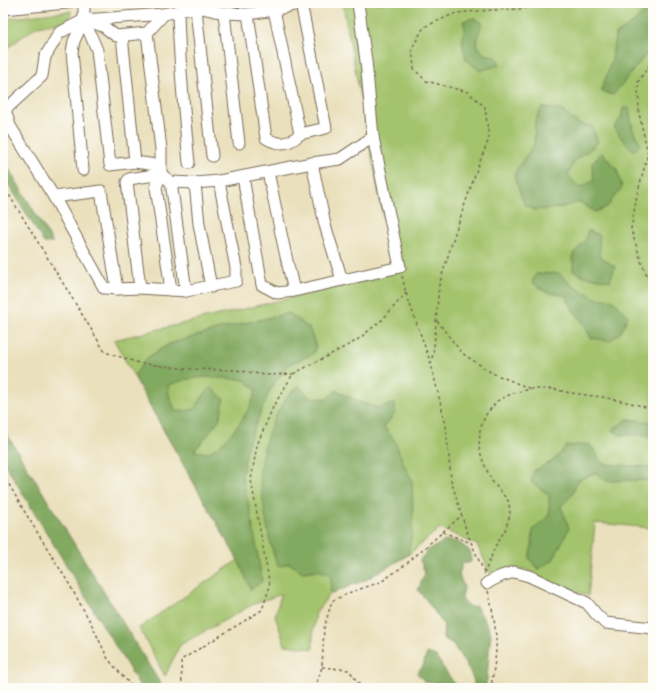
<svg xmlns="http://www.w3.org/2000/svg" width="656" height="691" font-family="'Playpen Sans',sans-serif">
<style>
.green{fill:#a3c36c;stroke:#6f7645}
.forest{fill:#82a960;stroke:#5e6a3f;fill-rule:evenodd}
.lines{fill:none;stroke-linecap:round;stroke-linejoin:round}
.minor-casing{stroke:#786a55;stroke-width:13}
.path{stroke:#786a55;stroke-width:1.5;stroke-dasharray:3 3;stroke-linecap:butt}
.minor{stroke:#fff;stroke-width:11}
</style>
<rect width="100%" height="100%" fill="#fdfcf7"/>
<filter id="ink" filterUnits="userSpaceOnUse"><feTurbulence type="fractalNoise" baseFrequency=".025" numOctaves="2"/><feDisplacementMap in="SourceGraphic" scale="8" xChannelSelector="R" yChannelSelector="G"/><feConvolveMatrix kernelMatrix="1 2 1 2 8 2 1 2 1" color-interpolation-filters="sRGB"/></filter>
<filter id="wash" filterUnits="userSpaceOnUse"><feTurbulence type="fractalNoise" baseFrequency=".012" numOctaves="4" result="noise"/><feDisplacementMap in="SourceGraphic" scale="16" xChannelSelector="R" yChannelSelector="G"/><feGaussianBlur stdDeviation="0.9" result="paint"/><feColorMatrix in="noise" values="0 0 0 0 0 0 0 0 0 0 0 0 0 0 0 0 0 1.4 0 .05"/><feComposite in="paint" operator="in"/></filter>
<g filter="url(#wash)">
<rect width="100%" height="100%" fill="#eae0bc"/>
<g class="green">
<polygon points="356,3 653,3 653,528 595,523 588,596 548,582 525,569 511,569 492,576 477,545 440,528 408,555 365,580 330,594 316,612 313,631 313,649 285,645 275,616 281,594 252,605 180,645 165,676 139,628 238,560 159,422 114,340 394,273 343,6"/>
<polygon points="71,11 70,17 67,22 37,26 3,51 3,19"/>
</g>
<g class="forest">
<polygon points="653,4 653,47 649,51 613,95 601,91 612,60 615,35 634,22"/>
<polygon points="473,18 482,22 476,44 484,54 497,57 500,65 480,71 466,59 462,43 465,28 463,21"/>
<polygon points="542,107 561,110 579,124 592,126 598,142 588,151 575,160 568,175 579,188 594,180 592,163 602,153 617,169 622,187 607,207 595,212 580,202 559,208 533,210 524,204 514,175 519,166 534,144 535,121"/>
<polygon points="623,108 629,108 633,130 641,144 634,151 623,140 614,127 621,118"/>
<polygon points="3,159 47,233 53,243 44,243 3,175"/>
<polygon points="588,230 599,235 600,256 615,267 610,281 584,276 573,271 573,254 585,241"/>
<polygon points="559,273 573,286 596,298 613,300 628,316 621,332 610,341 591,338 582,321 573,310 566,296 545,292 532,282 536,274"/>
<path d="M289,313L309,328L316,347L313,354L287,365L269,392L248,443L242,477L251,514L262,581L251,590L238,560L159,422L134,376L147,358L169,344L223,328ZM206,377L245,380L256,390C252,408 237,429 223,442C219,446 213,449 208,453L194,451L207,436L220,418L224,399L211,387L203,396L194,409L176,412L169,395L168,385L188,379Z"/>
<path d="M299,386L309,397L327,399L336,390L359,402L379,408L395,403V413L384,427L395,441L404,465L412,480L413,512L412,533L408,555L365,580L330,594L331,575L318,570L303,572L289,563L278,567C271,549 268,532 265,513C263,499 260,485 260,471C261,450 273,415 286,399C289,394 295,390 299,386Z"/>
<polygon points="628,419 653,422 653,441 648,435 621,435 612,430"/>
<polygon points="3,428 163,688 141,688 3,461"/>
<polygon points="590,444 603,464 651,467 653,463 653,480 606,481 596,473 578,480 572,495 561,506 569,528 553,560 538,569 529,558 532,545 533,530 549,515 549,495 531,482 534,471 554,460 566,446"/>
<polygon points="445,541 457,541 470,551 471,562 462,564 459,575 464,587 462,598 469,607 476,606 487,624 491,634 489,652 487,679 485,688 474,688 474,681 469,670 453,644 443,638 444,625 427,601 418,590 425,573 420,560 428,550"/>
<polygon points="427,653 436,656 446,672 452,680 457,688 442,688 438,683 425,682 417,673 423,666"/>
</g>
</g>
<g filter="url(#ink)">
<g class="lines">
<defs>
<g id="minor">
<polyline points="84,3 84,20 103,26 116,36 147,33 164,14 197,7 224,13 248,14 274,10 302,3"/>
<polyline points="196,3 197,19 212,156"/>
<polyline points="3,9 67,3"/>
<polyline points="274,10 300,134 326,128 301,3"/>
<path d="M178,11C179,62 184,112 189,163"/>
<polyline points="224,13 239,143"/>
<path d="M248,14L266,138C279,146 289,145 300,134"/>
<polyline points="84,20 97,50 110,165 135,162 156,165 161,174 171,182 195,183 219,181 312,163 340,159 373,137"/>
<polyline points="147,33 161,149 161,174 156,187 171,290 186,291 171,182"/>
<polyline points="122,36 135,162"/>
<polyline points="312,163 325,225 342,280"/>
<polyline points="83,170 72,52 74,41 84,20"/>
<polyline points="268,172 285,252 294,291"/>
<polyline points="243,177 262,285 277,293 294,291 400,267 373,137 366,61 358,3"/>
<polyline points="195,183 199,224 211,287"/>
<polyline points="54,197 101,191 117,289 140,288 127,182 129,179 161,174"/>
<polyline points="140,288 171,290"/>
<polyline points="117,289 104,288 54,197 10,126 5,110 42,76 45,57 59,33 84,20 164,14"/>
<polyline points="186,291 236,281 236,268 219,181"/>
<polyline points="487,583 501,576 514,572 529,576 587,603 596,614 605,623 653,628"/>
</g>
</defs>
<use href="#minor" class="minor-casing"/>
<g class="path">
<polyline points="605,3 627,6 633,3"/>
<polyline points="653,60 638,82 639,113 648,154 637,195 631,229 641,261 653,289"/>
<polyline points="3,185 105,352 139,363 187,369 236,370 266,375 293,374"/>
<polyline points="402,276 406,293 431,364 446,426 451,480 467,533 484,572"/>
<polyline points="437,321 462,353 492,373 531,389"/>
<polyline points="431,364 434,347 439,285 456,230 478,166 489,139 485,107 468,92 426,81 414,69 412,48 424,27 456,13 492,10 519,9 559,4 585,3"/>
<polyline points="3,474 26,514 68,582 92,625 108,659 133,688"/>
<polyline points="443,532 471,543"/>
<polyline points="484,574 496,545 505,530 510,515 509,502 492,481 484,464 479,448 480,430 485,416 497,401 513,393 531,389 552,389 571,393 602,397 631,403 653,409"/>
<path d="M488,591C492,607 495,622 496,638C497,654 493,672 491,688"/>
<polyline points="322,667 349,670 362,688"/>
<polyline points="182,688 181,660 262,610 270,586 251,480 257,445 273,407 293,374 356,341 383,319 406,293"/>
<polyline points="315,688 322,667 324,628 332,601 351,592 381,582 406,564 461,516"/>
</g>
<use href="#minor" class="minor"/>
</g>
</g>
<rect width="656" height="691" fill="none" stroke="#fdfcf7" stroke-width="16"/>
</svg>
